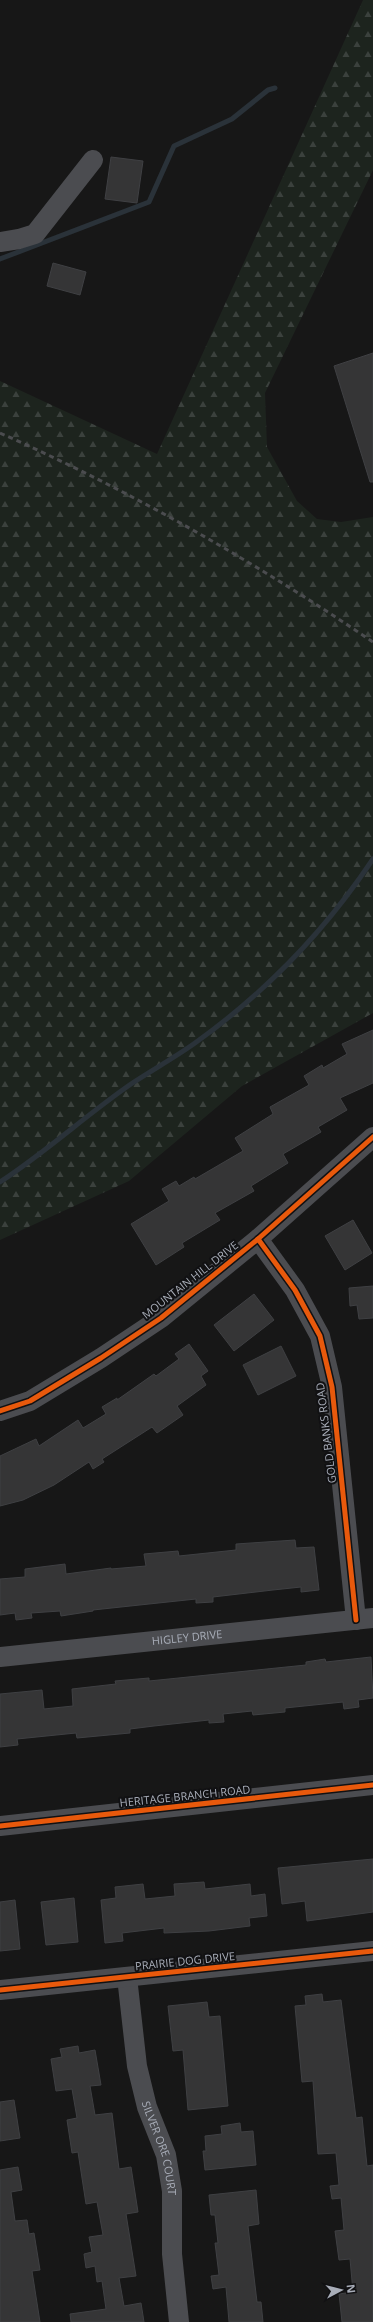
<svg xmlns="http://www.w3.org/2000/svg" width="373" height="2322" font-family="'Open Sans',sans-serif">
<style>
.forest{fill:url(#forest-firs)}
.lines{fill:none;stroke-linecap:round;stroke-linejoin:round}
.stream{stroke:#2a3239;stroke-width:5}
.building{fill:#353536;stroke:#3f4043}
.minor{stroke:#4b4c50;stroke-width:20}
.rail{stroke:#4b4c4f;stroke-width:3;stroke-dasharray:5 4;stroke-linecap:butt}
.cycleway-casing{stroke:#111113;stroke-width:8}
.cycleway{stroke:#e8590c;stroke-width:5}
.labels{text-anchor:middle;stroke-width:4;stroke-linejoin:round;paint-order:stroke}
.street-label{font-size:11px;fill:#a8adb8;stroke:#111113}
</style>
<defs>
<pattern id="forest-firs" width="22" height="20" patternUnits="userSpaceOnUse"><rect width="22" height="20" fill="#1d241e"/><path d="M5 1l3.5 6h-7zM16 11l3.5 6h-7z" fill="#3b413d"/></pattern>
</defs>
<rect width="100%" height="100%" fill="#171717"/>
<polygon class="forest" points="363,0 373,0 373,170 265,393 267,447 297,501 317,519 341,522 373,517 373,1013 242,1086 129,1181 0,1240 0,381 157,454"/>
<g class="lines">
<g class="stream">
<polyline points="0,259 149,202 174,146 232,119 268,90 275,88"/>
<path d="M0,1182C46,1152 86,1115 131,1084C152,1070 174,1058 195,1043C265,993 325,931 373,859"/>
</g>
</g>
<g class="building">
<polygon points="111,157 143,161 137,203 105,199"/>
<polygon points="53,263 86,272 80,295 47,286"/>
<polygon points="373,353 373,482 370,482 334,366"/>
<polygon points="373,1030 373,1083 340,1098 347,1110 318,1127 321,1132 283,1154 288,1163 251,1186 254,1191 215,1213 220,1220 182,1243 184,1247 156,1265 131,1224 169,1201 162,1189 176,1181 179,1186 194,1177 195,1179 243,1151 235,1138 273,1114 270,1107 309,1085 304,1076 322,1065 323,1068 347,1054 342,1044"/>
<polygon points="353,1220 372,1253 345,1270 325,1236"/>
<polygon points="373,1286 373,1318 359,1319 357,1305 350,1306 349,1288"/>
<polygon points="254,1294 274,1320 234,1351 214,1325"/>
<polygon points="189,1344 208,1371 201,1376 206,1385 177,1406 183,1415 157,1433 152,1427 102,1459 104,1462 93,1469 89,1462 54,1485 23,1500 0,1506 0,1456 36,1439 39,1446 78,1420 83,1428 106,1414 102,1407 117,1398 117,1400 154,1374 156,1376 179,1359 175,1354"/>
<polygon points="281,1346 296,1376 258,1395 243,1365"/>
<polygon points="295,1540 296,1548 314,1547 319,1590 301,1592 301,1587 273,1590 213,1597 213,1602 196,1603 196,1599 149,1604 93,1610 93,1611 61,1616 60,1611 31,1613 32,1618 16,1620 15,1613 0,1615 0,1579 25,1577 25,1569 65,1564 66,1574 111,1568 111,1569 146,1566 144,1554 178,1551 179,1556 236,1550 236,1544"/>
<polygon points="371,1657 373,1698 358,1700 359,1707 344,1709 343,1702 285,1708 285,1712 253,1715 252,1711 223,1714 224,1722 209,1723 209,1720 154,1726 130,1729 130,1733 77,1738 76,1733 17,1739 18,1745 0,1747 0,1694 42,1690 44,1709 73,1706 72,1689 116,1684 115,1681 149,1678 149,1681 306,1665 306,1662 325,1659 326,1662"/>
<polygon points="373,1859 373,1912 307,1921 305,1901 282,1904 278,1868"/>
<polygon points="204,1882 205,1889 250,1884 251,1896 265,1894 267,1916 249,1918 250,1926 209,1931 164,1933 164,1928 122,1933 123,1941 105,1943 101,1900 116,1898 115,1887 143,1884 145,1899 175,1896 174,1884"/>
<polygon points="74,1898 78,1942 46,1945 41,1902"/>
<polygon points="15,1900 20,1949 0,1951 0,1902"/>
<polygon points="322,1994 323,2002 341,2000 356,2118 362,2117 367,2166 373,2165 373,2322 342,2322 339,2294 353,2292 350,2259 339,2260 335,2231 344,2230 341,2198 332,2199 330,2186 339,2185 336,2153 318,2154 313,2081 302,2082 295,2006 306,2005 305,1996"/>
<polygon points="207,2002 209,2017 220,2016 228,2106 188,2110 183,2050 173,2051 168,2006"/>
<polygon points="78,2046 79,2053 95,2050 101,2085 90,2086 95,2115 112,2113 119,2169 131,2167 138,2212 126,2214 136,2276 119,2278 124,2306 141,2303 144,2322 71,2322 70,2314 106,2309 102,2281 97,2282 95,2266 86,2268 84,2254 92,2252 89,2237 103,2235 97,2202 86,2204 78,2152 72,2153 67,2120 77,2118 72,2089 56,2091 51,2059 62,2057 60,2049"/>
<polygon points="14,2100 20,2138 0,2141 0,2102"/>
<polygon points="240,2123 241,2132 253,2131 256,2165 205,2170 203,2151 206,2151 205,2136 222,2134 221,2126"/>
<polygon points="18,2167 22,2190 11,2192 15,2221 27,2220 29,2234 34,2233 40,2270 32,2271 40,2322 0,2322 0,2170"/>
<polygon points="256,2190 259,2224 248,2226 257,2302 261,2302 263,2322 229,2322 226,2287 213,2289 211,2276 219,2275 215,2243 218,2243 215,2215 211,2215 209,2195"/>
</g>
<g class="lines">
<g class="minor">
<polyline points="0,242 19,239 35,234 93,160"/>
<polyline points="258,1239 295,1290 320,1336 332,1387 356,1620"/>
<polyline points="0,1411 30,1401 101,1358 161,1318 258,1239 373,1137"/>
<path id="s1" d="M0,1657L373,1618"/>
<polyline points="0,1826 373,1785"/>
<path id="s2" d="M127,1977L137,2066L147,2107L166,2155L172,2191V2254L179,2322"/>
<polyline points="0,1990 373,1951"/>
</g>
<path class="rail" d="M0,433C131,491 255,562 373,642"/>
<defs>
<g id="cycleway">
<polyline points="258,1239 295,1290 320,1336 332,1387 356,1620"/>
<polyline points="0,1411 30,1401 101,1358 161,1318 258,1239 373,1137"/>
<polyline points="0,1826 373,1785"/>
<polyline points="0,1990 373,1951"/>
</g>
</defs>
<use href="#cycleway" class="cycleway-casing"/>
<use href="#cycleway" class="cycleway"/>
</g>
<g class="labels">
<g class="street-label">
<text transform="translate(190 1280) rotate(-38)" y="4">MOUNTAIN HILL DRIVE</text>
<text transform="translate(326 1433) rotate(-97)" y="4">GOLD BANKS ROAD</text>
<text dy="4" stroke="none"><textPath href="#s1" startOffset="188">HIGLEY DRIVE</textPath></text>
<text transform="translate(185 1796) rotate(-6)" y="4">HERITAGE BRANCH ROAD</text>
<text transform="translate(185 1961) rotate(-6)" y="4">PRAIRIE DOG DRIVE</text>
<text dy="4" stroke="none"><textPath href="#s2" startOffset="175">SILVER ORE COURT</textPath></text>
</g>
</g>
<g transform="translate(341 2290) rotate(83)" stroke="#111113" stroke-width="3" paint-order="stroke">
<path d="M0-3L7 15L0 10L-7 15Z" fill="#a8adb8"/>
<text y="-6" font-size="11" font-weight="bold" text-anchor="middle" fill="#a8adb8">N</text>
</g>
</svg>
